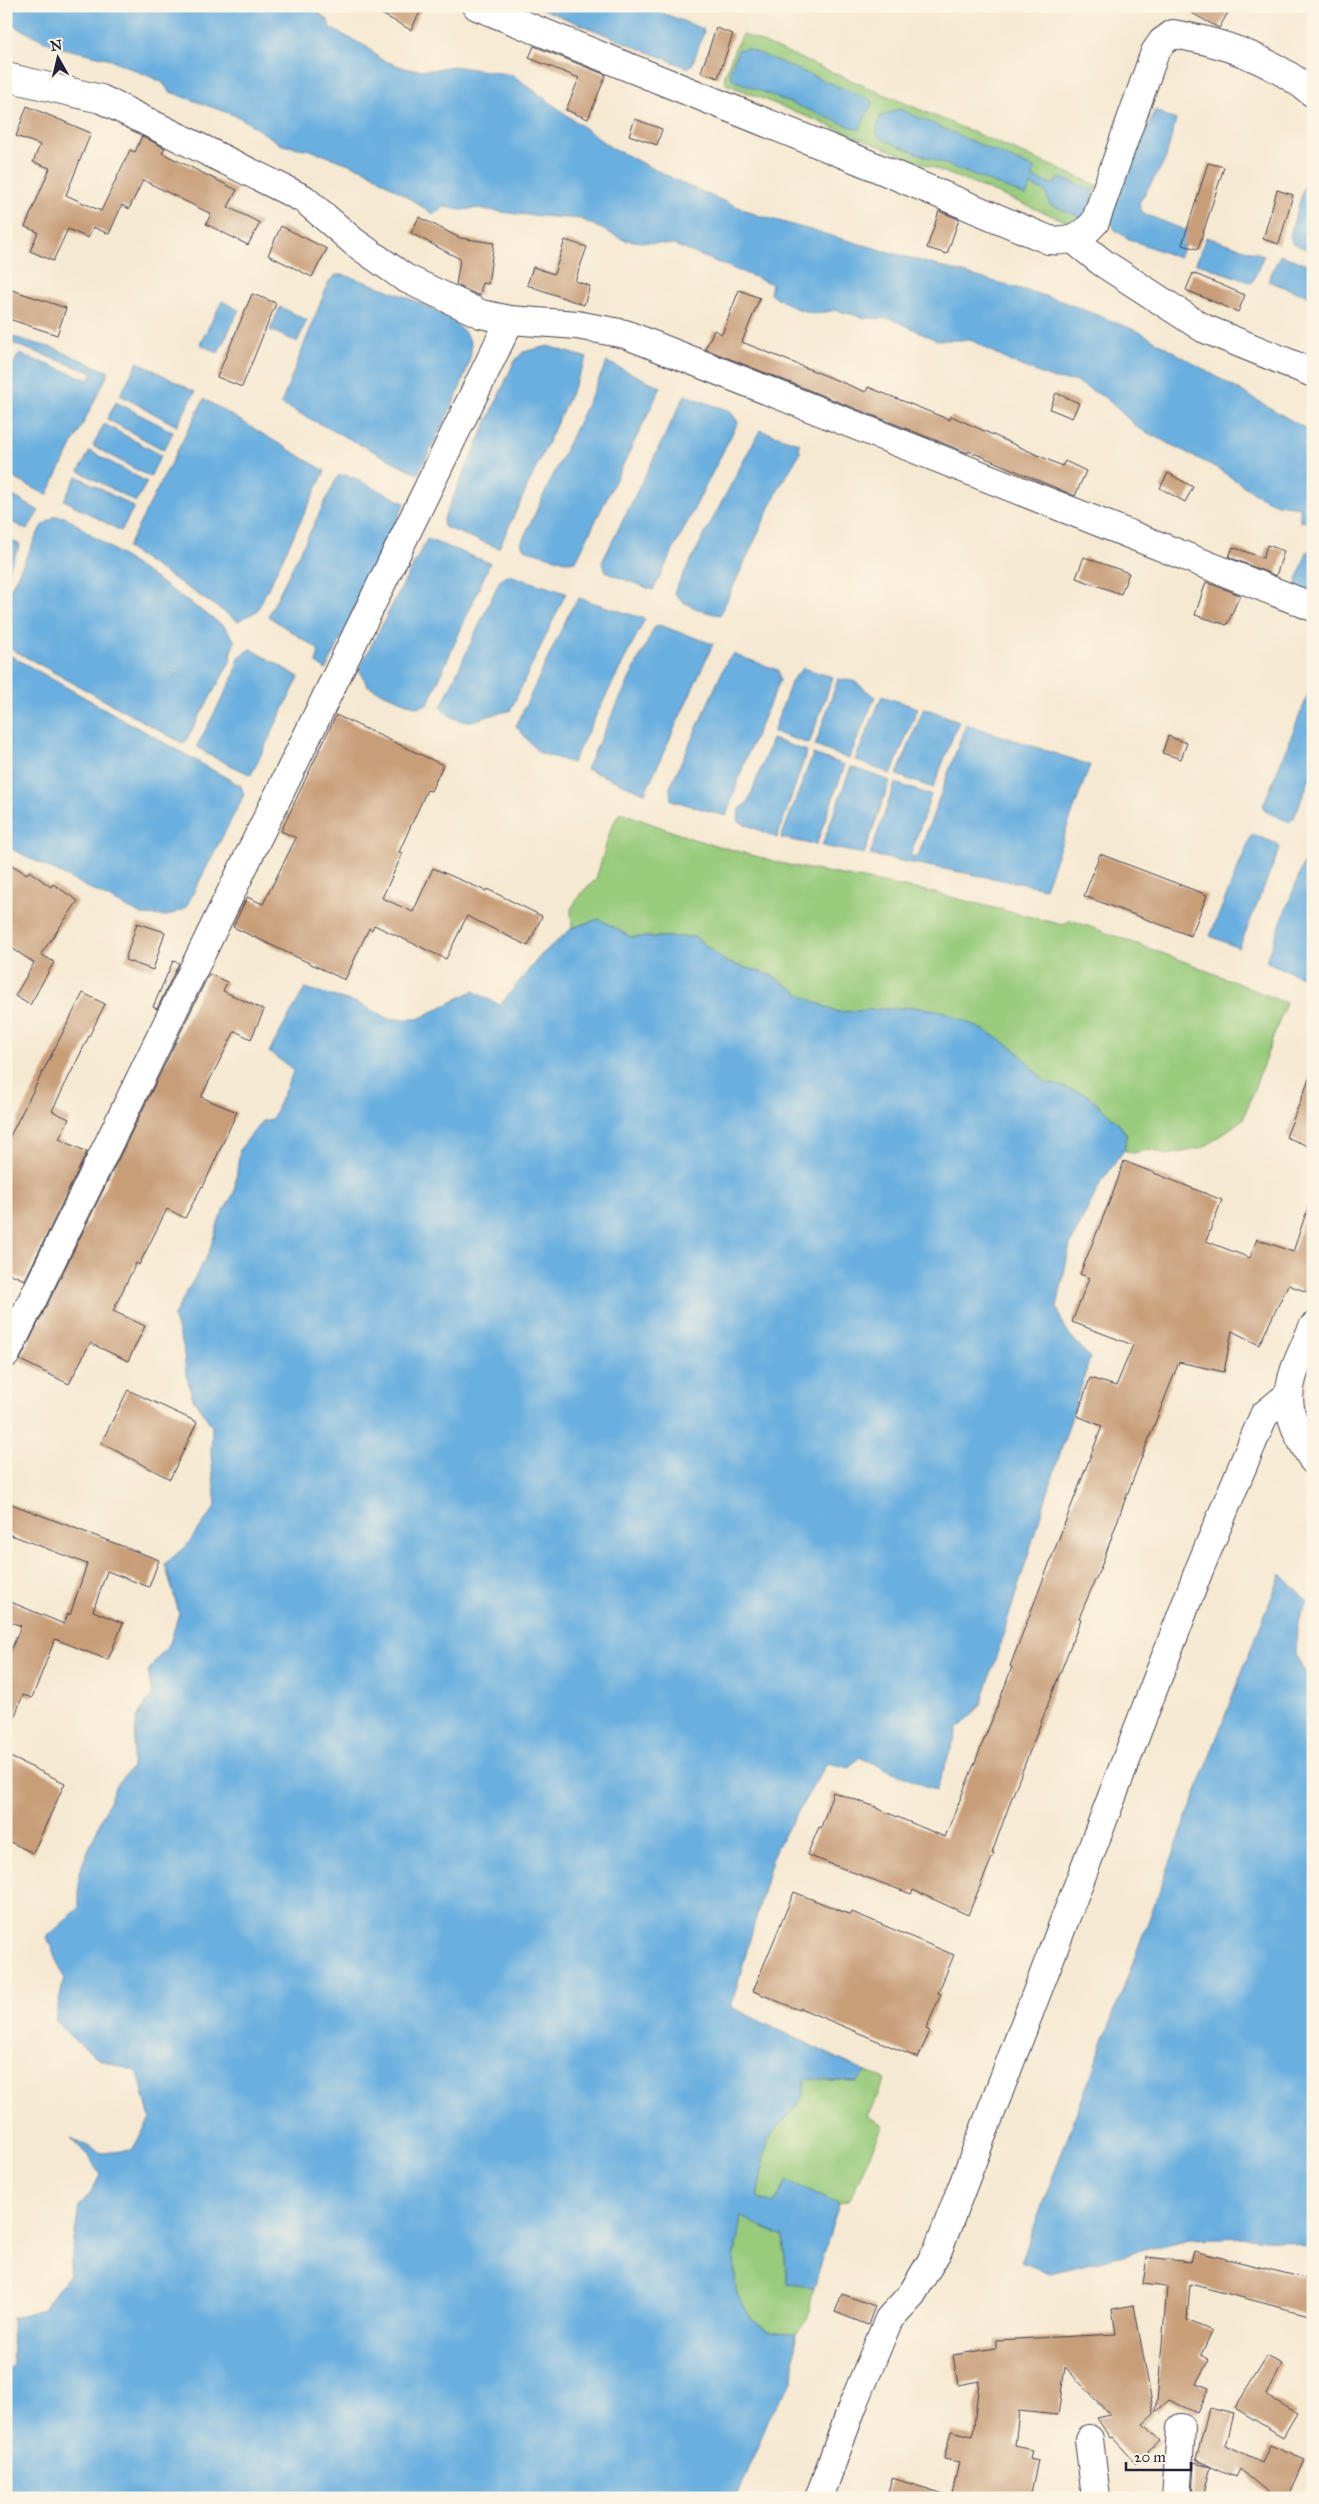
<svg xmlns="http://www.w3.org/2000/svg" width="1319" height="2504" font-family="'IM FELL Great Primer',serif">
<style>
.green{fill:#98cb7b;stroke:#5d765b}
.water{fill:#69afdf;stroke:#46688d}
.building{fill:#c89e79}
.lines{fill:none;stroke-linecap:round;stroke-linejoin:round}
.minor-casing{stroke:#424052;stroke-width:30}
.minor{stroke:#fff;stroke-width:28}
</style>
<rect width="100%" height="100%" fill="#fcf5e5"/>
<filter id="ink" filterUnits="userSpaceOnUse"><feTurbulence type="fractalNoise" baseFrequency=".02" numOctaves="2"/><feDisplacementMap in="SourceGraphic" scale="10" xChannelSelector="R" yChannelSelector="G"/><feConvolveMatrix kernelMatrix="1 2 1 2 8 2 1 2 1" color-interpolation-filters="sRGB"/></filter>
<filter id="wash" filterUnits="userSpaceOnUse"><feTurbulence type="fractalNoise" baseFrequency=".0096" numOctaves="4" result="noise"/><feDisplacementMap in="SourceGraphic" scale="20" xChannelSelector="R" yChannelSelector="G"/><feGaussianBlur stdDeviation="1.12" result="paint"/><feColorMatrix in="noise" values="0 0 0 0 0 0 0 0 0 0 0 0 0 0 0 0 0 1.4 0 .05"/><feComposite in="paint" operator="in"/></filter>
<g filter="url(#wash)">
<rect width="100%" height="100%" fill="#f6e9d1"/>
<g class="green">
<polygon points="743,34 1099,186 1096,191 1053,184 1033,178 1026,196 1031,185 1046,192 1085,219 1080,227 726,84 724,78 736,45"/>
<polygon points="620,812 693,839 788,865 926,891 1063,925 1071,920 1181,960 1286,1003 1243,1119 1203,1148 1167,1155 1152,1149 1133,1153 1124,1150 1127,1134 1116,1121 1086,1094 1045,1082 1015,1049 984,1030 942,1011 915,1007 836,1012 805,997 771,975 726,962 695,937 631,937 599,919 572,928 571,909 581,893 596,879 611,828"/>
<polygon points="866,2072 886,2079 867,2116 883,2125 850,2199 839,2203 787,2181 774,2204 757,2197 768,2139 804,2096 804,2079 857,2081"/>
<polygon points="741,2216 783,2236 787,2284 814,2287 807,2321 796,2334 769,2331 751,2319 736,2292 734,2260"/>
</g>
<g class="water">
<polygon points="6,6 309,6 328,20 330,28 367,47 380,59 407,69 431,70 453,66 513,75 610,147 688,186 757,215 1056,299 1140,332 1313,433 1313,519 1300,522 1300,507 1277,504 1259,496 1217,468 1138,428 1106,398 1074,381 1054,379 1009,361 971,340 936,340 892,319 865,318 836,310 815,314 795,308 770,294 772,284 674,245 624,240 581,219 516,214 475,208 463,210 445,207 433,214 366,170 310,150 282,145 239,117 170,92 162,82 107,58 57,47 6,22"/>
<polygon points="535,6 645,6 703,29 704,32 692,65 688,68"/>
<polygon points="746,48 873,101 859,130 733,80 730,72 738,50"/>
<polygon points="899,109 1035,169 1033,178 1053,184 1060,178 1096,191 1085,219 1049,204 1046,192 1031,185 1026,196 884,140 876,133 880,117"/>
<polygon points="1155,110 1176,120 1165,161 1139,203 1142,213 1190,232 1179,258 1129,239 1115,230 1109,219"/>
<polygon points="1313,156 1313,252 1292,243 1290,235"/>
<polygon points="1206,237 1264,255 1252,283 1196,263"/>
<polygon points="1280,255 1313,266 1313,298 1268,281"/>
<path d="M336,275H344C372,284 466,313 471,345C474,370 431,448 418,474L281,404L329,281Z"/>
<polygon points="222,301 239,310 218,353 200,344"/>
<polygon points="280,307 307,320 297,342 270,330"/>
<polygon points="6,335 56,349 109,372 47,495 6,474 6,377 19,354 89,380 93,373 6,341"/>
<polygon points="548,346 587,358 499,548 444,527 443,520 514,362 523,352"/>
<polygon points="138,362 195,392 177,426 120,395"/>
<polygon points="607,362 661,387 576,561 569,562 524,549 521,543"/>
<polygon points="685,395 730,411 738,422 653,590 607,573 602,562"/>
<polygon points="204,399 325,471 257,611 238,621 127,548"/>
<polygon points="116,402 173,432 164,450 107,419"/>
<polygon points="104,424 161,455 150,477 93,446"/>
<path d="M760,430L799,443L800,453L779,488L720,615C707,613 680,605 674,592Z"/>
<polygon points="90,451 147,482 136,502 79,471"/>
<polygon points="348,475 405,503 326,670 316,663 319,650 268,616 338,476"/>
<polygon points="77,476 134,507 121,531 64,500"/>
<polygon points="6,492 39,511 27,530 6,519"/>
<polygon points="55,516 66,517 225,627 235,641 231,652 230,662 184,744 6,646 6,598 41,527"/>
<polygon points="6,537 20,545 6,575"/>
<polygon points="427,539 490,563 428,704 417,707 380,692 367,685 359,669"/>
<polygon points="1307,551 1313,552 1313,600 1295,587"/>
<path d="M509,575L566,593L510,711C479,715 465,734 441,707L500,580Z"/>
<polygon points="579,598 645,619 572,763 538,752 516,726 571,609"/>
<polygon points="659,625 713,644 645,793 586,769 654,628"/>
<polygon points="251,649 299,677 251,775 207,754 197,746 235,674 239,657"/>
<polygon points="6,653 241,786 244,795 185,909 167,916 142,915 6,846"/>
<polygon points="733,654 778,670 780,680 746,758 726,816 671,800 670,787 728,659"/>
<polygon points="803,668 833,677 809,744 773,732 792,680"/>
<polygon points="838,679 854,681 875,697 849,759 815,746"/>
<polygon points="1313,682 1313,770 1294,818 1289,822 1265,811 1263,806"/>
<polygon points="882,696 918,708 891,774 855,760"/>
<polygon points="924,708 959,721 933,788 897,775"/>
<polygon points="966,724 1090,765 1045,888 870,855 895,783 931,795 910,856 918,856"/>
<polygon points="772,739 807,751 777,838 738,821 739,810 748,802"/>
<polygon points="813,754 845,765 816,845 781,838"/>
<polygon points="851,767 890,781 864,854 822,846"/>
<polygon points="1255,835 1278,844 1280,848 1239,948 1210,936 1251,836"/>
<polygon points="1313,846 1313,979 1309,980 1267,962 1267,958 1310,847"/>
<polygon points="599,919 631,937 695,937 726,962 771,975 805,997 836,1012 915,1007 942,1011 984,1030 1015,1049 1045,1082 1086,1094 1116,1121 1127,1135 1124,1150 1100,1184 1070,1245 1057,1307 1064,1328 1090,1358 981,1705 958,1729 936,1791 859,1757 849,1768 827,1763 775,1850 731,2007 866,2072 857,2081 804,2079 804,2096 768,2140 757,2197 774,2204 787,2181 839,2203 814,2287 787,2284 783,2236 741,2217 734,2260 736,2292 751,2319 769,2331 796,2334 793,2380 769,2418 737,2498 6,2498 6,2371 13,2365 12,2318 43,2309 69,2274 79,2207 93,2189 100,2175 90,2158 71,2138 102,2153 132,2150 150,2119 138,2072 99,2059 72,2038 55,2020 64,1978 47,1937 79,1908 79,1872 115,1787 132,1767 137,1717 152,1695 148,1671 170,1643 179,1613 165,1564 187,1545 216,1506 211,1455 212,1426 193,1399 186,1373 183,1345 173,1317 209,1252 220,1217 234,1193 240,1149 262,1121 272,1119 294,1070 269,1052 305,988 357,1003 390,1019 418,1019 473,991 500,1005 541,955 572,928"/>
<polygon points="1281,1574 1307,1601 1297,1627 1296,1655 1313,1688 1313,2249 1286,2241 1247,2237 1189,2239 1050,2273 1021,2262 1235,1689"/>
</g>
<g id="blocks">
<g class="building">
<polygon points="367,6 423,6 411,30"/>
<polygon points="1179,6 1232,6 1219,28"/>
<polygon points="716,28 733,34 718,78 701,72"/>
<polygon points="534,46 606,75 588,119 566,110 579,78 529,58"/>
<polygon points="27,106 91,133 66,195 101,211 130,150 135,152 142,136 165,148 162,153 237,190 228,207 260,223 248,245 206,224 211,214 143,180 129,209 122,205 109,234 93,227 88,238 68,229 53,261 30,251 38,232 25,227 50,168 33,162 40,145 16,136"/>
<polygon points="635,119 662,129 657,145 629,135"/>
<polygon points="1208,163 1224,167 1198,249 1182,245"/>
<polygon points="1277,190 1293,195 1279,244 1263,239"/>
<polygon points="939,211 959,219 947,254 927,248"/>
<polygon points="419,217 460,238 494,243 488,284 482,283 480,296 456,285 460,259 411,233"/>
<polygon points="281,226 327,249 312,277 268,255"/>
<polygon points="565,240 587,247 575,281 590,286 584,305 527,285 533,267 554,274"/>
<polygon points="1193,273 1245,295 1238,312 1186,290"/>
<polygon points="6,288 66,308 57,335 6,318"/>
<polygon points="739,290 760,298 742,342 866,392 868,387 950,420 951,416 1062,466 1065,461 1086,471 1075,496 969,451 968,453 705,349 714,330 722,334"/>
<polygon points="252,294 276,303 242,387 217,377"/>
<polygon points="1056,393 1079,403 1072,418 1050,409"/>
<polygon points="1168,473 1193,487 1185,502 1160,488"/>
<polygon points="1267,545 1284,551 1276,576 1229,557 1233,547 1263,558"/>
<polygon points="1084,557 1129,573 1121,594 1076,578"/>
<polygon points="1206,582 1240,595 1227,625 1195,615"/>
<polygon points="336,715 443,765 431,791 427,790 399,852 403,853 382,898 413,912 433,868 486,891 487,889 542,916 528,946 467,916 446,959 374,925 372,930 369,928 345,980 233,927 247,897 263,904 296,838 281,831"/>
<polygon points="1168,736 1187,743 1181,759 1162,753"/>
<polygon points="1100,854 1207,895 1191,936 1084,896"/>
<polygon points="6,862 27,874 29,871 51,887 53,884 78,901 41,954 54,962 30,1005 15,996 34,963 6,944"/>
<polygon points="137,923 165,932 153,970 125,960"/>
<polygon points="173,961 179,963 157,1009 153,1007"/>
<polygon points="209,974 227,982 223,991 264,1010 251,1039 235,1031 201,1097 237,1112 203,1187 202,1186 185,1218 167,1209 139,1265 136,1263 113,1311 145,1326 128,1361 90,1343 69,1384 20,1360"/>
<polygon points="83,993 105,1004 52,1111 69,1119 59,1139 87,1152 25,1280 6,1272 6,1144"/>
<polygon points="1312,1072 1313,1073 1313,1148 1286,1137"/>
<polygon points="1124,1161 1222,1200 1206,1241 1250,1258 1257,1239 1293,1252 1310,1201 1313,1201 1313,1294 1288,1285 1259,1345 1232,1331 1224,1372 1179,1362 1125,1500 1102,1564 1079,1618 1081,1619 1011,1800 992,1853 994,1853 968,1915 913,1890 911,1894 807,1855 819,1827 821,1828 833,1792 876,1807 876,1808 945,1837 997,1707 1012,1667 1010,1666 1102,1426 1077,1416 1090,1378 1116,1386 1133,1345 1072,1322 1089,1278 1080,1274 1114,1190"/>
<polygon points="128,1390 197,1422 170,1479 101,1443"/>
<polygon points="6,1502 159,1560 149,1587 107,1571 93,1611 123,1623 108,1660 55,1639 32,1698 23,1695 7,1736 6,1662 21,1626 6,1620 6,1600 64,1624 68,1613 70,1615 87,1564 6,1533"/>
<polygon points="6,1755 65,1783 33,1853 6,1840"/>
<polygon points="794,1892 851,1915 852,1912 954,1955 938,1993 941,1994 926,2029 930,2031 918,2058 800,2008 799,2010 753,1991"/>
<polygon points="1194,2251 1313,2280 1313,2316 1190,2284 1187,2320 1212,2331 1201,2355 1209,2360 1196,2383 1209,2388 1197,2413 1169,2400 1156,2412 1167,2287 1143,2284 1147,2257 1191,2262"/>
<polygon points="842,2294 875,2306 868,2325 835,2312"/>
<polygon points="1134,2305 1154,2414 1143,2424 1160,2441 1136,2463 1112,2437 1110,2438 1097,2418 1110,2415 1065,2367 1058,2415 1019,2411 1015,2446 1032,2450 1030,2458 1038,2460 1030,2498 951,2498 959,2462 944,2459 951,2431 973,2436 979,2381 958,2385 953,2355 996,2348 996,2340 1116,2334 1112,2309"/>
<polygon points="1267,2356 1282,2364 1266,2395 1297,2413 1283,2437 1235,2408"/>
<polygon points="1209,2408 1234,2414 1226,2446 1262,2463 1270,2445 1305,2460 1288,2498 1275,2498 1240,2469 1236,2477 1196,2459"/>
<polygon points="1194,2462 1211,2466 1203,2498 1192,2498"/>
<polygon points="892,2478 944,2494 943,2498 886,2498"/>
</g>
</g>
</g>
<g filter="url(#ink)">
<use href="#blocks" fill-opacity="0" stroke="#424052" stroke-width="1"/>
<g class="lines">
<defs>
<g id="minor">
<path d="M477,6L861,161L1049,240C1069,242 1082,237 1095,222L1155,52L1162,42L1173,34C1223,42 1273,61 1313,93"/>
<polyline points="6,77 101,99 304,199 354,242 405,278 481,314 510,320 6,1354"/>
<polyline points="1073,239 1103,263 1203,328 1313,373"/>
<polyline points="510,320 577,325 625,334 1313,607"/>
<path d="M1313,1327C1287,1386 1276,1401 1313,1460"/>
<polyline points="1089,2439 1096,2498"/>
<polyline points="819,2498 853,2405 889,2319 912,2294 938,2250 1199,1570 1264,1415 1287,1396"/>
<polyline points="1176,2498 1181,2428"/>
</g>
</defs>
<use href="#minor" class="minor-casing"/>
<use href="#minor" class="minor"/>
</g>
</g>
<rect width="1319" height="2504" fill="none" stroke="#fcf5e5" stroke-width="25"/>
<g transform="translate(58 58) rotate(352)" stroke="#fcf5e5" stroke-width="4" paint-order="stroke">
<path d="M0-4L9 19L0 12L-9 19Z" fill="#22223b"/>
<text y="-8" font-size="14" font-weight="bold" text-anchor="middle" fill="#22223b">N</text>
</g>
<path d="M1126 2462v8h65v-8" fill="none" stroke="#22223b" stroke-width="2.5"/>
<text x="1134" y="2462" font-size="15" fill="#22223b" stroke="#fcf5e5" stroke-width="4" paint-order="stroke">20 m</text>
</svg>
